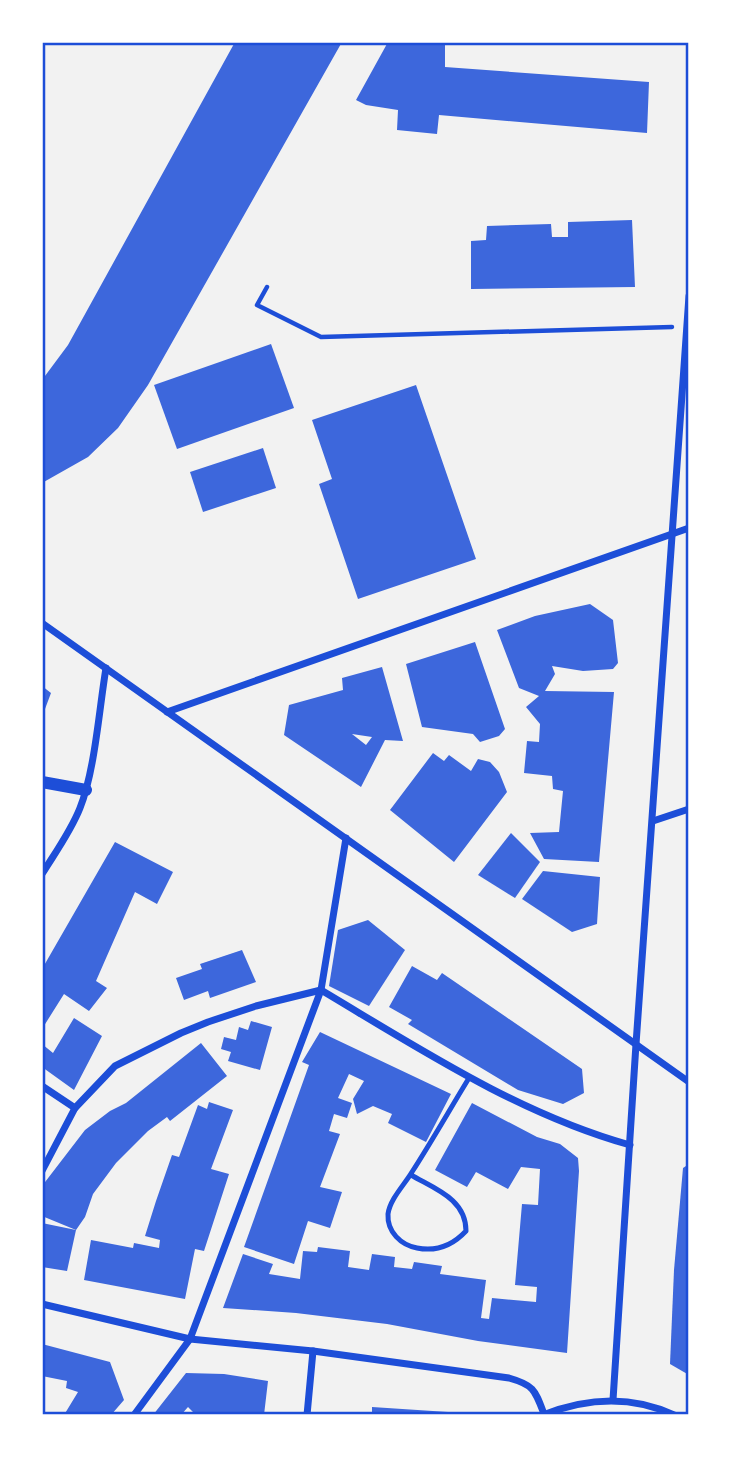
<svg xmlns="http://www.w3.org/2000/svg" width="731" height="1457" font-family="Helvetica,sans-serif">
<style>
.building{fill:#3d67dc;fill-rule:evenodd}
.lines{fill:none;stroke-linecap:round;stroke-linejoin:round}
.path{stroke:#1d4ed8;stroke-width:4.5}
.service{stroke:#1d4ed8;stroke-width:5}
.minor{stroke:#1d4ed8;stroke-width:7}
.tertiary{stroke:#1d4ed8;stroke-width:12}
.neatline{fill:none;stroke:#1d4ed8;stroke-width:2.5}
</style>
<rect width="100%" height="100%" fill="#f2f2f2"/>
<g class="building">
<polygon points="235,42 342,42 148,385 118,428 88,457 42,483 42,380 68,345"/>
<polygon points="388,42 445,42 445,67 649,82 647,133 439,115 437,134 397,130 398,110 366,105 356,100"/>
<polygon points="632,220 635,287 471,289 471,241 486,240 487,226 551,224 552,237 568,237 568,222"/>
<polygon points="271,344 294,408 177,449 154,385"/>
<polygon points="416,385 476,559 358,599 319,484 332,479 312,420"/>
<polygon points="263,448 276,488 203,512 190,472"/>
<polygon points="590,604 613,620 618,663 613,669 583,671 552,666 555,674 545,691 614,692 599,862 544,859 530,833 559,832 563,791 553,789 552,776 524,773 527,741 539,742 540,724 526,707 539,696 519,688 497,630 535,616"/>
<polygon points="475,642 505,729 499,736 480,742 473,734 422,727 406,664"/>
<path d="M382,667L403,741L385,740L361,787L284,735L289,705L343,690L342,678ZM352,734L372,737L366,745Z"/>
<polygon points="42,686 51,693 42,717"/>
<polygon points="433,753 444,761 449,755 471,771 478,759 490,762 499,772 507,792 454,862 390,810"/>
<polygon points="511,833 540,862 515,898 478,875"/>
<polygon points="115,842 173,872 157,904 135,892 96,981 107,988 89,1011 64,994 42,1029 42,969"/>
<polygon points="543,871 600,877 597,924 572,932 522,899"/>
<polygon points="368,920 405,950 369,1006 329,986 338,930"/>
<polygon points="242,950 256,982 210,998 208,991 184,1000 176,978 202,969 200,964"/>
<polygon points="412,966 437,980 442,973 582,1069 584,1093 563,1104 518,1090 408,1024 412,1020 389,1007"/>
<polygon points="74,1018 102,1036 74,1090 42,1067 42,1044 53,1053"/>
<polygon points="251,1021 272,1027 260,1070 228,1061 231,1052 221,1049 224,1037 236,1040 239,1027 248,1030"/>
<polygon points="320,1032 451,1094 426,1142 388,1123 392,1114 373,1106 357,1114 353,1099 364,1081 349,1074 338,1098 352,1103 347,1118 334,1114 329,1131 340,1134 320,1187 342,1192 330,1228 308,1221 294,1264 244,1247 309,1065 302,1062"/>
<polygon points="201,1043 227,1076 170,1121 167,1117 148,1131 116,1163 93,1194 85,1217 76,1230 42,1216 42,1186 85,1130 110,1111 126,1103"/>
<polygon points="209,1102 233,1110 211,1169 229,1174 204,1251 195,1249 185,1299 84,1280 91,1240 133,1248 134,1243 159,1248 160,1240 145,1236 156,1201 172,1155 179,1157 198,1105 207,1109"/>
<polygon points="472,1103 537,1137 560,1144 578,1158 579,1171 567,1353 478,1341 387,1324 296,1313 223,1308 243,1254 273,1264 269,1274 300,1279 303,1251 317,1252 318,1247 350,1251 348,1267 369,1270 372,1254 395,1257 394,1267 412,1269 414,1262 442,1266 440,1274 486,1280 481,1318 489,1319 492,1298 536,1302 537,1287 515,1285 522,1204 538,1205 540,1169 521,1167 508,1189 476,1172 467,1187 435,1170"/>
<polygon points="689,1164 689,1375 670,1364 674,1270 683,1168"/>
<polygon points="42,1223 76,1230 67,1271 42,1267"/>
<polygon points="42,1344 110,1362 124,1400 111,1415 64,1415 78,1392 66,1388 67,1381 42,1376"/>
<polygon points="186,1373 224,1374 268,1381 264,1415 218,1415 219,1412 193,1412 188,1407 181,1415 153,1415"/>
<polygon points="372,1407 448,1412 448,1415 372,1415"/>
</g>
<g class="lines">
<polyline class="path" points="267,287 257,305 321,337 672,327"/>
<path class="service" d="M411,1175C435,1189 466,1199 466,1231C453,1245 437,1252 417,1248C401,1245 387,1232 388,1214C390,1199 405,1184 412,1172C432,1141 450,1109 469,1078"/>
<g class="minor">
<polyline points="42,623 689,1082"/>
<polyline points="167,712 689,528"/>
<polyline points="653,821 689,809"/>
<path d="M42,874C55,853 71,831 80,808C95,770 99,710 106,668"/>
<polyline points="42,1086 75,1108"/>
<path d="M42,1171L75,1108L115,1066L181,1033L208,1022L256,1006L321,990C420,1049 519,1114 630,1145"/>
<path d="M42,1304L190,1339L313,1351L509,1378C534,1385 535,1390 544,1414"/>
<polyline points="613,1400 636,1044 689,296"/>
<polyline points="134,1415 190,1339 321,990 346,838"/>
<polyline points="307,1415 313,1351"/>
<path d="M543,1415C586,1398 631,1395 674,1415"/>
</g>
<polyline class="tertiary" points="42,782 86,790"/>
</g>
<rect width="731" height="1457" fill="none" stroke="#ffffff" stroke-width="88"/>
<rect x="44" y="44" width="643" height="1369" class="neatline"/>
</svg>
